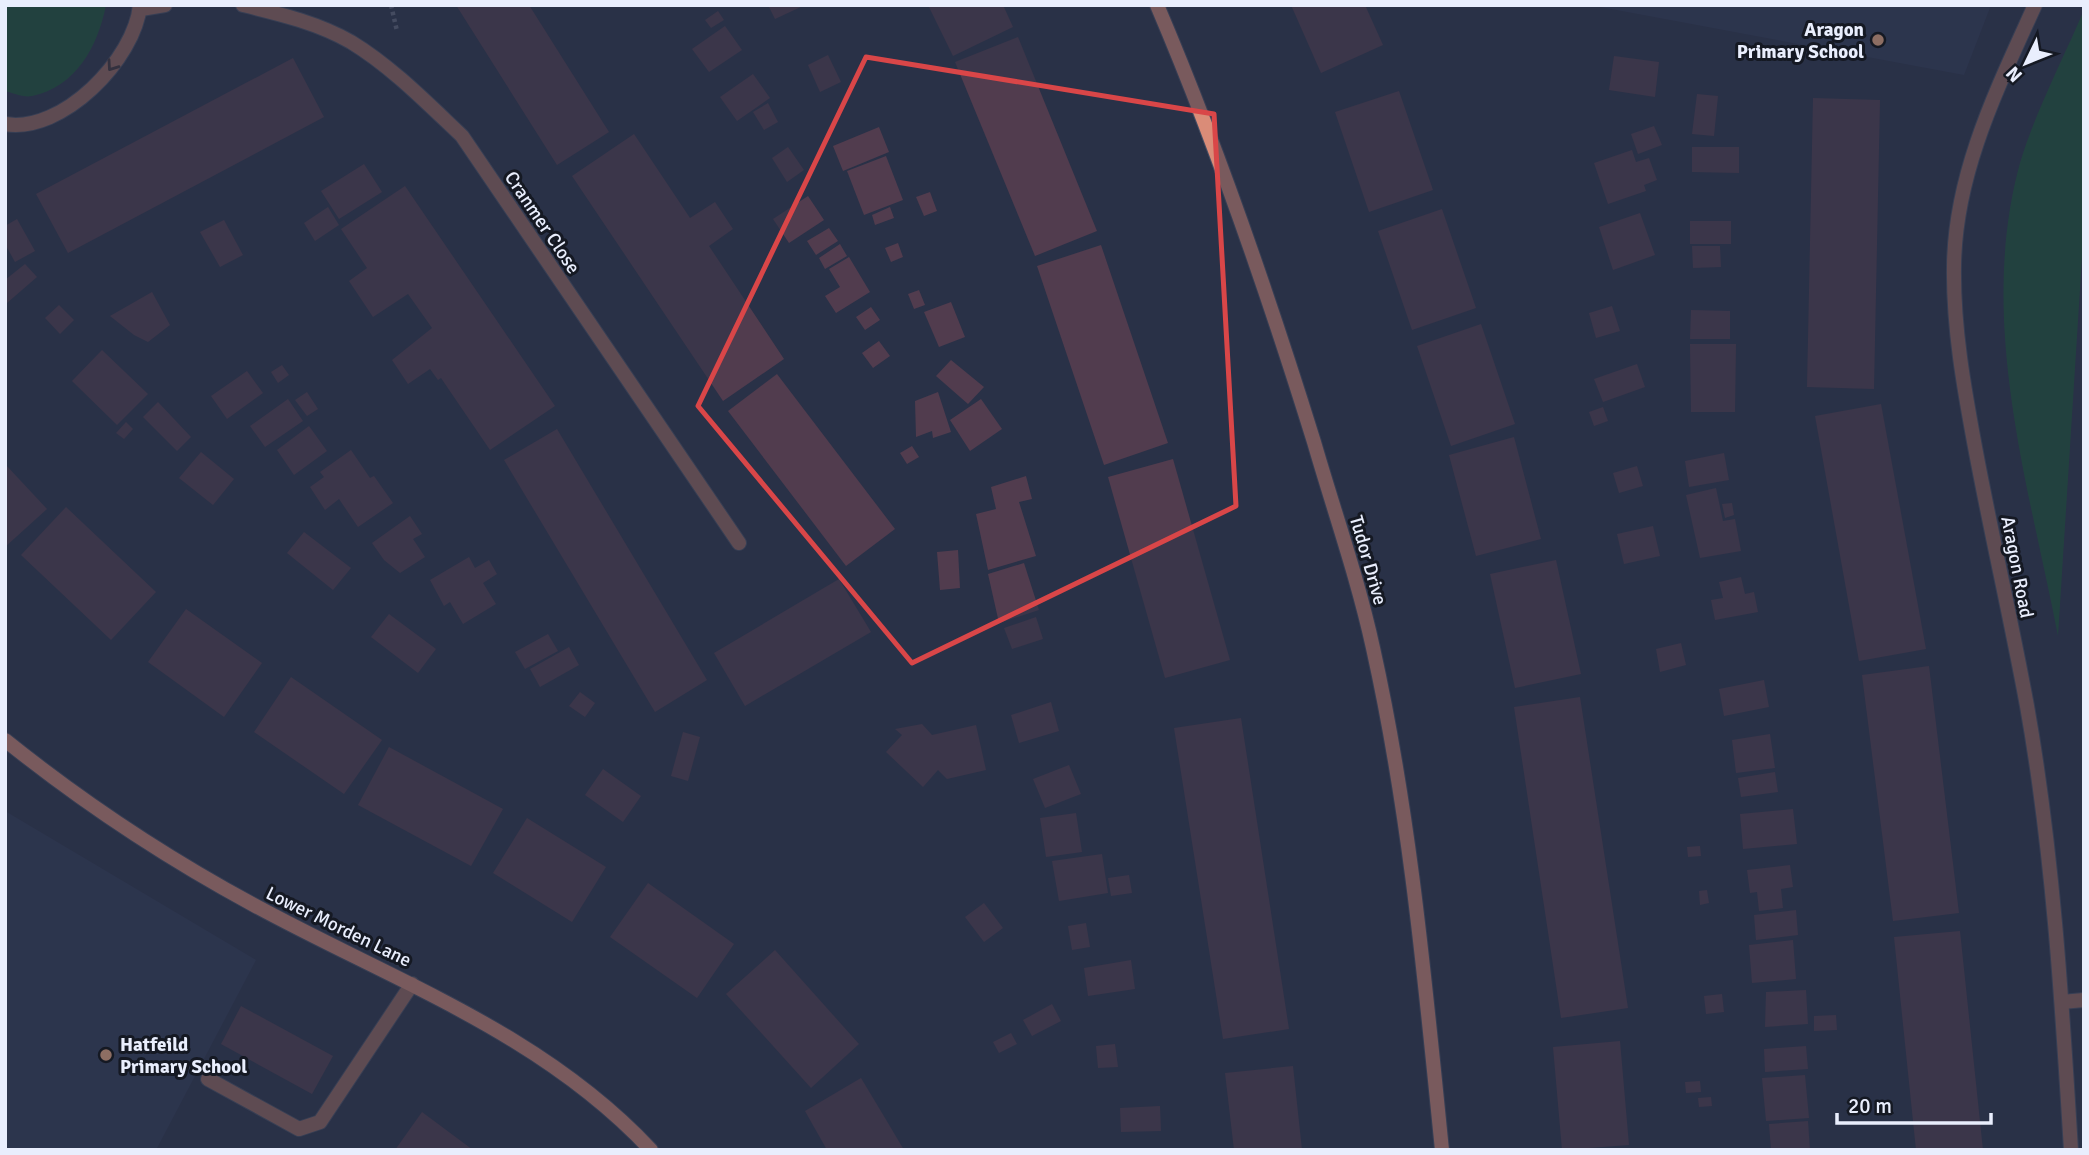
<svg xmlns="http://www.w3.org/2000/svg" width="2089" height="1155" font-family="Signika,sans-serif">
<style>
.built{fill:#303a56}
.green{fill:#1a5637}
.building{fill:#513c4e}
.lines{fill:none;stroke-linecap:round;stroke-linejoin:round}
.lane-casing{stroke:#484f64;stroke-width:16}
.street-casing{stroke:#484f64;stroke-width:16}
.secondary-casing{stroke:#484f64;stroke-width:16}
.path{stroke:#646b7f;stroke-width:4.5;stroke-dasharray:3.5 3.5;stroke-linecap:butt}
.lane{stroke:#9e6c60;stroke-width:14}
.street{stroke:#9e6c60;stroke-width:14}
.secondary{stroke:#da8c78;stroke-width:14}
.oneway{stroke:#3e3235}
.marked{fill:none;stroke:#d94648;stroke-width:5;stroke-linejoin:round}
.education-dot{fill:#8d6e63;stroke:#151923;stroke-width:2.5}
.labels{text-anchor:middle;stroke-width:6;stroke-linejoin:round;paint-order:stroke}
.poi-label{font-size:19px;font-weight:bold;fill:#e9eefd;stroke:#151923;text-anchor:end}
.street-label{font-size:19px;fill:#e9eefd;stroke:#151923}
</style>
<rect width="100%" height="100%" fill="#293147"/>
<g class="built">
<polygon points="1590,5 1991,5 1964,75"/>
<polygon points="5,811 256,960 156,1150 5,1150"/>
</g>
<g class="green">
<path d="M5,5H106C98,46 76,87 32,96C24,98 13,93 5,91Z"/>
<path d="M2084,10V226L2058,636C2028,482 1977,319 2020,163C2034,115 2064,57 2084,10Z"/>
</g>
<g class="building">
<polygon points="456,5 529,5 609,132 557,165"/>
<polygon points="768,5 805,5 775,19"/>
<polygon points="928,5 1003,5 1013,27 953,56"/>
<polygon points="1291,5 1365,5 1383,45 1321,73"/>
<polygon points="718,11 724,20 711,28 705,20"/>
<polygon points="725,26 742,50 709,72 692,49"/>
<polygon points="1018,37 1097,231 1035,256 955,62"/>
<polygon points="828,55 841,82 820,92 808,65"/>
<polygon points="1614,56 1659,62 1655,97 1609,90"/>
<polygon points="293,58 324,117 68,253 36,194"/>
<polygon points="753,74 770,98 737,121 720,97"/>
<polygon points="1399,91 1433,190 1369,212 1335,112"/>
<polygon points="1697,94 1718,96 1714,136 1692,134"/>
<polygon points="1813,98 1880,100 1874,389 1807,387"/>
<polygon points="768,103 778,122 764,130 753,112"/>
<polygon points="1654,126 1662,145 1638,154 1631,134"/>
<polygon points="879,127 889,152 843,171 833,146"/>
<polygon points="634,134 690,218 715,202 733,229 709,246 784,359 723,401 572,176"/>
<polygon points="788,147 804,170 787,182 772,158"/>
<polygon points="1692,147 1739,147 1739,173 1692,172"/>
<polygon points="1632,150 1636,162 1649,158 1657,180 1644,185 1646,191 1608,204 1594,163"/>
<polygon points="886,156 903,200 864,215 847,171"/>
<polygon points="364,164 382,192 339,219 321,191"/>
<polygon points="405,186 555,406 490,450 441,378 438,380 430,369 408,384 392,360 432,328 408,294 373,317 349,281 367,268 341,229"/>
<polygon points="930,192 937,211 924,216 916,197"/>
<polygon points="808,196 824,220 789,243 773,219"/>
<polygon points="328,207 339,225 315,241 304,223"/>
<polygon points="890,207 894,218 875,225 872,215"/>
<polygon points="1442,209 1476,308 1412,330 1378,231"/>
<polygon points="1640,213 1655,255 1613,270 1599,227"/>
<polygon points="17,219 35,251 15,262 5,244 5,226"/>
<polygon points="224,220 243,255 220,267 200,232"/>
<rect x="1690" y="221" width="41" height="23"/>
<polygon points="829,228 838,241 816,255 807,241"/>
<polygon points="898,243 903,257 891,262 885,248"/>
<polygon points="840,244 847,256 825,269 819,258"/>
<polygon points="1101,245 1168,443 1104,465 1037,266"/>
<polygon points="1692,246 1720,246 1721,267 1693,268"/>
<polygon points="849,257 870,292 836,313 825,296 840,287 829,269"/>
<polygon points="25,264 37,277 7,303 5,280"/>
<polygon points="919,290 925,305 914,309 908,294"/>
<polygon points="152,292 170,325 148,342 134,335 110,316"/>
<polygon points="951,302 965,337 939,347 924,312"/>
<polygon points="59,305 74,320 60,334 45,318"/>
<polygon points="1612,306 1620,331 1596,338 1589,313"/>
<polygon points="871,307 880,320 865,330 856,317"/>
<polygon points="1691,310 1730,311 1730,339 1690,339"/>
<polygon points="1481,324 1515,424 1451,446 1417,346"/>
<polygon points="879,341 890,356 873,368 862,353"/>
<polygon points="1690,344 1736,344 1735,412 1691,412"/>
<polygon points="102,350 148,394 117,425 72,381"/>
<polygon points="951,360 984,387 968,404 936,376"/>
<polygon points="1637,364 1645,387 1603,402 1594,379"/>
<polygon points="282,365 289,375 278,383 271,372"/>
<polygon points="247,371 263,393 227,419 211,396"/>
<polygon points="777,374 895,529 846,566 728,411"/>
<polygon points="307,392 318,409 307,416 295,400"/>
<polygon points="938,392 951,432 933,438 932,431 916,437 915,401"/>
<polygon points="288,399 303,421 265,447 250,426"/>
<polygon points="981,399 1002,429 970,451 950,420"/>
<polygon points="158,402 191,437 177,451 143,417"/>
<polygon points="1881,404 1926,649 1859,661 1815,416"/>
<polygon points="1603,407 1608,421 1594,426 1589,412"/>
<polygon points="126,422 133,429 124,439 116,433"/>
<polygon points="309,426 327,451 294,475 277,450"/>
<polygon points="557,429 707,680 655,712 504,460"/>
<polygon points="1514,437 1541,539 1476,556 1449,455"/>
<polygon points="912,446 919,457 907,464 900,453"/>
<polygon points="351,450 370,478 374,476 393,503 358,527 339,499 325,510 310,487 324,477 320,472"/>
<polygon points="201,452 234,479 213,505 179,478"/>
<polygon points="1724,453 1729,480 1689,487 1685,461"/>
<polygon points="1173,459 1230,660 1165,678 1108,477"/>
<polygon points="5,464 47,509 5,547"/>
<polygon points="1637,466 1643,486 1619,493 1613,473"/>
<polygon points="1026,476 1032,499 1019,502 1036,556 988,570 976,514 996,509 991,487"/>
<polygon points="1716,488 1723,521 1735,519 1741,551 1700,558 1686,495"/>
<polygon points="1732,503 1734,515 1725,518 1722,504"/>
<polygon points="66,507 156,592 111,640 21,555"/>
<polygon points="410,516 422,534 413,539 425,557 400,573 384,560 372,543"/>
<polygon points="1653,526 1660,556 1624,564 1617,534"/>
<polygon points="304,532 351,568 333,590 287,553"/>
<polygon points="958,550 960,588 940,590 937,552"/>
<polygon points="469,557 475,568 489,560 497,574 483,583 496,604 463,624 450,602 444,606 430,580"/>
<polygon points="1556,560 1581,674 1515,688 1490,574"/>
<polygon points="1024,563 1039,610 999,623 988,574"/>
<polygon points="1741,577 1745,594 1754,592 1758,612 1715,620 1711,600 1723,598 1719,582"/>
<polygon points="839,579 871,632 745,706 714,653"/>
<polygon points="186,609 262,663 224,717 148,662"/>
<polygon points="389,614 436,649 418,673 371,637"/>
<polygon points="1036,617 1043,639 1012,649 1004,628"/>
<polygon points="548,634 558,651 525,669 515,652"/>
<polygon points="1681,643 1686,665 1660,672 1656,649"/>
<polygon points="569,647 579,665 540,687 530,669"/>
<polygon points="1929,666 1959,913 1893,921 1862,675"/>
<polygon points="291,677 382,740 344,794 254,732"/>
<polygon points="1764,680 1769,707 1724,716 1719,689"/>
<polygon points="580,692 595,703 585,717 569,706"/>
<polygon points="1580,697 1628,1008 1561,1018 1514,707"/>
<polygon points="1051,702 1059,731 1019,743 1011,715"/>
<polygon points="1241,718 1289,1029 1223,1039 1174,728"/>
<polygon points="922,724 932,735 976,725 986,770 947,779 938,770 923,787 886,752 902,735 895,729"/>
<polygon points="683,732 700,737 688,781 671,776"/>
<polygon points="1770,734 1775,768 1736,773 1732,740"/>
<polygon points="389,747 503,809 471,866 358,805"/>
<polygon points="1069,765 1081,794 1045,808 1033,779"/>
<polygon points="603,769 641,796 623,822 585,795"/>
<polygon points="1775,772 1778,792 1741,797 1738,778"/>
<polygon points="1793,809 1797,844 1743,849 1740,814"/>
<polygon points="1076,813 1082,852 1046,857 1040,818"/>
<polygon points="527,818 606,867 572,922 493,873"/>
<polygon points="1700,846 1701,856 1688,857 1687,847"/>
<polygon points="1102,854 1108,893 1059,901 1052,861"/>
<polygon points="1790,865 1793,887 1781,889 1783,908 1759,911 1757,892 1750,893 1747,870"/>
<polygon points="1129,875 1132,893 1111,896 1108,878"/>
<polygon points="648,883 734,944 697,998 610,937"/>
<polygon points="1707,890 1709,903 1700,905 1699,891"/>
<polygon points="984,903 1003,928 984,942 965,917"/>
<polygon points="1796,910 1798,935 1756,940 1754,915"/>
<polygon points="1086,923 1090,947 1072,950 1068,926"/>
<polygon points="1960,931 1983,1150 1916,1150 1894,937"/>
<polygon points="1793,940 1796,979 1752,983 1749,945"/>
<polygon points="775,950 859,1044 811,1088 726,994"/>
<polygon points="1131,960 1135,989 1088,996 1084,968"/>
<polygon points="1806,990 1808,1024 1765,1027 1766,992"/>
<polygon points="1722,994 1724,1012 1706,1014 1704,996"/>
<polygon points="1052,1004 1061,1021 1032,1036 1023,1020"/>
<polygon points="241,1006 333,1056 312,1094 221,1044"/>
<polygon points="1836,1015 1837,1030 1814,1031 1814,1016"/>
<polygon points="1011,1033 1017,1044 999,1053 993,1042"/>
<polygon points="1620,1041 1629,1145 1562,1150 1553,1047"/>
<polygon points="1115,1044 1118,1067 1098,1068 1096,1046"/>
<polygon points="1806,1046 1808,1069 1765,1072 1764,1049"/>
<polygon points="1293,1066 1302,1150 1234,1150 1225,1073"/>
<polygon points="1805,1075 1809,1118 1766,1121 1762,1078"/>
<polygon points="861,1078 885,1118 904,1150 827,1150 805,1111"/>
<polygon points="1700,1081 1701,1092 1686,1093 1685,1082"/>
<polygon points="1711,1097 1712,1106 1699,1107 1698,1098"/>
<polygon points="1160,1106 1161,1131 1121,1132 1120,1108"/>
<polygon points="422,1112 473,1150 395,1150"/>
<polygon points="1808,1121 1810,1150 1771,1150 1769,1124"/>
</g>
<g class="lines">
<defs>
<polyline id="lane" points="208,1079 299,1129 320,1122 412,984"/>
<g id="street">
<path d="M243,5C280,14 318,23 351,42C392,67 427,103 462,136L739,543"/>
<path d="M2035,5C1997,89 1955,173 1954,266C1953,327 1964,388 1975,447C1991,533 2011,619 2027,706C2053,852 2062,1002 2071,1150"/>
<polyline points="141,9 165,5"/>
<path d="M5,124C62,134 135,59 140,5"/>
<polyline points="2062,1002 2084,1000"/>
</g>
<g id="secondary">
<path d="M1157,5C1218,148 1268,294 1314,442C1334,511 1358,579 1373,648C1410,814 1425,982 1442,1150"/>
<path d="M5,740C81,801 167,858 252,904C391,980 541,1032 651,1150"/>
</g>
</defs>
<use href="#lane" class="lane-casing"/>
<use href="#street" class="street-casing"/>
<use href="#secondary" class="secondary-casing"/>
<polyline class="path" points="391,5 397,31"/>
<use href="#lane" class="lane"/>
<use href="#street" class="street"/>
<use href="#secondary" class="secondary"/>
</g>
<defs><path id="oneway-chevron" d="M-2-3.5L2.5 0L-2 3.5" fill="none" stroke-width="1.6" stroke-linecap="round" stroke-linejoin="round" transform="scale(1.75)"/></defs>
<use class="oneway" href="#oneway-chevron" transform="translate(112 66) rotate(125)"/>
<path d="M0 0H2089V1155H0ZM866,57L1214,114L1236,506L912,663L698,406Z" fill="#293147" fill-opacity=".55" fill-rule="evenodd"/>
<path class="marked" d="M866,57L1214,114L1236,506L912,663L698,406Z"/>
<g class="education-dot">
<circle cx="1878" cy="40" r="7"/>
<circle cx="106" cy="1055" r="7"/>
</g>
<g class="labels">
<g class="poi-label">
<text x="1864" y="36">Aragon<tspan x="1864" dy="22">Primary School</tspan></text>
<text x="120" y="1051" text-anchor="start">Hatfeild<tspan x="120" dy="22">Primary School</tspan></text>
</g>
<g class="street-label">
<text transform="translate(543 222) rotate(56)" y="7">Cranmer Close</text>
<text transform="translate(1369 560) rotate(74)" y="7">Tudor Drive</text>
<text transform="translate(2018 567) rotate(79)" y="7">Aragon Road</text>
<text transform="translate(339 926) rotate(26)" y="7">Lower Morden Lane</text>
</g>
</g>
<rect width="2089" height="1155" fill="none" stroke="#e9eefd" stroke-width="14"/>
<g transform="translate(2026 63) rotate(227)" stroke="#151923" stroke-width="5" paint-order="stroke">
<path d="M0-5L12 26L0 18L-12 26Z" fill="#e9eefd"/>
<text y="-10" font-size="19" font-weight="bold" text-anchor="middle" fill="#e9eefd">N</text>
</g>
<path d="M1837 1113v10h154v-10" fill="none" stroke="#e9eefd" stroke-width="3.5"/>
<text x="1848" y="1113" font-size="21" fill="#e9eefd" stroke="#151923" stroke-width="5" paint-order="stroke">20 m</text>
</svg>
